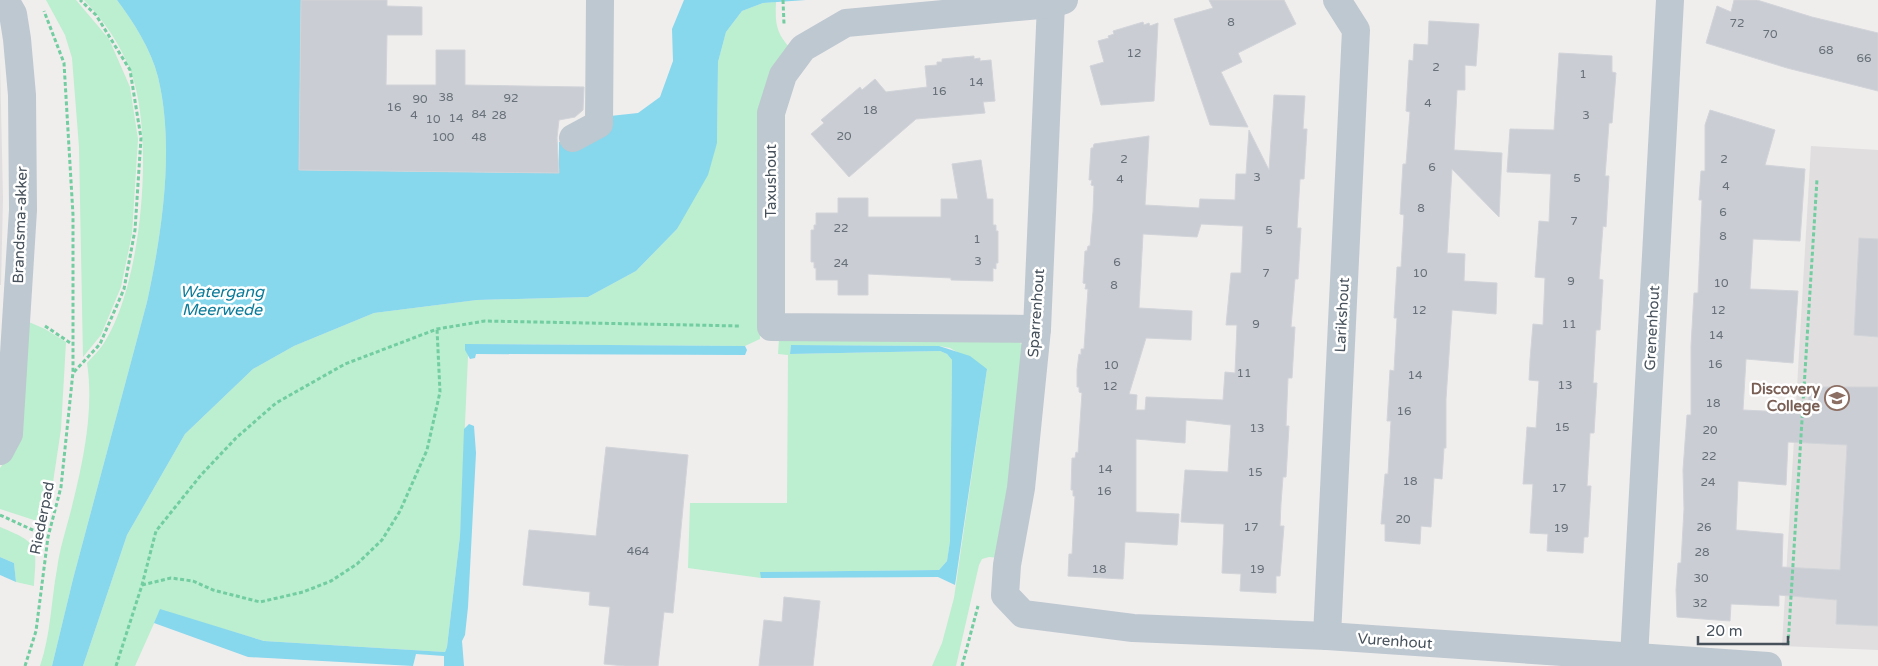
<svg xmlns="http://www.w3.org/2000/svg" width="1878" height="666" font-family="'Varela Round',sans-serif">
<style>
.education{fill:#e1dedf}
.green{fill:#bbefcf}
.water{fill:#87d7ed}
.building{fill:#cacdd3;stroke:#d1d4d9;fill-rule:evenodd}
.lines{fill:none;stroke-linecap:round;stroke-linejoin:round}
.path{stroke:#72cda1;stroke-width:3;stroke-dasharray:4 2.5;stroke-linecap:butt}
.minor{stroke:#bec8d0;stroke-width:28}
.labels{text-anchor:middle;stroke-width:5;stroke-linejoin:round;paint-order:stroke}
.number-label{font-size:12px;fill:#677079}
.street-label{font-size:15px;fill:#46515b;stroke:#fff}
.education-label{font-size:15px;font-weight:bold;fill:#785e54;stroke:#fff;text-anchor:end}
.water-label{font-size:16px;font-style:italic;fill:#0b7b9a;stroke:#fff}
</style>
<rect width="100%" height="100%" fill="#f0eded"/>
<g class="education">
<polygon points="0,62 3,198 1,285 0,285"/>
<polygon points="1811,146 1878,150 1878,650 1782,646"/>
</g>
<g class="green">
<polygon points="46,0 76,0 109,39 130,87 138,139 132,234 121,287 101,335 83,357 79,147 72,58 65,35"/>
<path d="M84,0H117C134,23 151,49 158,77C175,147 162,233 147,302L73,579L52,666H40C51,634 51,601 57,569C60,546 68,524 73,502C84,458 94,408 87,363C92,357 98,352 102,346C142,289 155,137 131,72C121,46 104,20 84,0Z"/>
<path d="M776,2C775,24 776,33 791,49L762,112L760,339L745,346L465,344L468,356L460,536L447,647L445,652L264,641L160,610L135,666H83L127,535L185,434L253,369L294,346L374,313L477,300L588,297L636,271L677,229L717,143L718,62L726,32L742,11L763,3Z"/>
<polygon points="29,322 45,329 66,342 61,429 48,516 40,522 0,509 0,468 15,447"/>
<polygon points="1016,338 1023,346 1000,558 989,557 982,559 979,565 956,666 932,666 942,643 954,598 987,369 950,348 939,346 791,345 790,354 940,351 947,354 952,360 950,541 947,561 939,570 761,572 761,578 688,568 690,503 787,503 788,355 778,354 779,339"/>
<path d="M0,527C39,543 37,545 34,586L16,582L14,563L0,557Z"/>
</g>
<g class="water">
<path d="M117,0H301L299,170L559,173V142L582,141L610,116L638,113L660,97L673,61L672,29L684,0H806L763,3L742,11L726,32L718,62L717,143L708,175L677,229L636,271L588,297L477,300L374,313L294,346L253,369L185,434L127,535L83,666H52L73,579L147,302C162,233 175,147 158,77C151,49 134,23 117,0Z"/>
<polygon points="465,344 745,346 747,350 745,355 476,354 475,358 470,359 465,350"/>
<polygon points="791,345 939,346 970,356 987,369 955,585 938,577 761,578 760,572 939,570 947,561 950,541 952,360 947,354 940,351 790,354"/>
<polygon points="469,424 474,426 476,453 468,607 465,635 462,641 464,666 444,666 444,656 416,654 413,666 248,657 154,623 160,609 264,641 445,652 447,647 460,536 464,429"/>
<polygon points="0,557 14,563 16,582 0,575"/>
</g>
<g class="building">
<polygon points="301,0 387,0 387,6 422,7 422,35 387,35 386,85 436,85 436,50 465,50 465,85 584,87 583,110 575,117 559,120 557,138 559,173 299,170"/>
<polygon points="1209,0 1284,0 1296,24 1238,53 1242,62 1221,72 1248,127 1210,125 1174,19 1213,8"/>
<polygon points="1734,0 1757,0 1812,17 1878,33 1878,91 1787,68 1706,43 1717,6 1731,12"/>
<polygon points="1429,21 1479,24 1476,66 1465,65 1465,90 1457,90 1454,150 1502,153 1499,217 1452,169 1447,253 1465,254 1464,281 1497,283 1496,314 1452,310 1446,399 1446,448 1444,448 1442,479 1434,478 1431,527 1421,526 1420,544 1385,541 1385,524 1381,524 1385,474 1388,474 1391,421 1387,421 1390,370 1394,371 1397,318 1394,318 1397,267 1401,267 1404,215 1400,214 1403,164 1406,164 1410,112 1406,111 1409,60 1413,61 1414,44 1428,45"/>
<polygon points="1143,22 1144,25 1149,23 1150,26 1158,23 1154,101 1101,105 1090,66 1104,62 1098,41 1109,38 1108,36 1114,34 1113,31"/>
<polygon points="1559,53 1612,56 1612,72 1616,73 1612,123 1609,123 1607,150 1605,176 1609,176 1606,227 1603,226 1599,279 1603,280 1600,330 1596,330 1593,383 1597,383 1594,433 1590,433 1587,486 1591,486 1588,537 1584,537 1583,553 1547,551 1548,534 1530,533 1533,484 1523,484 1527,427 1536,428 1539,381 1529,380 1530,360 1533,324 1543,325 1545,278 1535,277 1539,221 1549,222 1551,174 1507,172 1510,129 1554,130"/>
<polygon points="974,56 974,59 980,58 980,61 991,60 995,101 983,102 985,113 916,119 849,177 811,134 824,123 821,120 860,87 862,90 875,79 886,92 927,87 925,66 937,65 937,62 942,62 942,59"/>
<path d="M1274,95L1305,96L1303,129H1307L1304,179H1300L1297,228H1301L1298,279H1295L1291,327H1295L1292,378H1288L1286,426H1289L1286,477H1283L1281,503L1280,526H1284L1280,576H1276V593L1240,591L1241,574L1222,573L1224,524L1181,522L1185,470L1228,472L1231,425L1186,420L1185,443L1136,439V512L1179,514L1177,545L1125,542L1123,579L1068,576L1069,554H1072L1075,496H1073V490H1071L1072,458H1075L1076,452L1078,453L1082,393L1079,392V387H1077V370L1079,354L1081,355V349H1084L1088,289H1085L1086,284L1083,283L1085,251H1087L1088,246H1090L1093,212L1094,186L1091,185L1092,180H1089L1091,148H1093L1094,144L1149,136L1145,205L1199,208L1200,199L1235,200L1236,174H1246L1249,130L1269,170ZM1201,224L1243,226L1241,273H1231L1226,325H1237L1235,373L1225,372L1223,400L1146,397L1145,410H1136L1137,395L1129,394L1146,338L1191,340L1192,311L1139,308L1143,234L1197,237Z"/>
<path d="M1710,110L1775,130L1765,165L1805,169L1800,241L1753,239L1750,289L1798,291L1793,363L1746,359L1743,410L1808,413L1809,387H1878V626L1836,624L1837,600L1779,595V606L1731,604L1730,621L1677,617L1676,590L1678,563H1681L1684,509L1683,470L1687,415H1691V346L1694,293H1698L1702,200H1699L1701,171H1705V125ZM1788,442L1847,445L1840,570L1782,567L1783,534L1736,530L1738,481L1786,485Z"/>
<polygon points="981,160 987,199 993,199 993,225 996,225 996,231 998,231 998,263 996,263 996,269 993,268 993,281 951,280 951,278 868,274 868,295 838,295 838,280 816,280 816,268 814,268 814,262 811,262 811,230 814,230 814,225 816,225 816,213 838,213 838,198 868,198 868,217 941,217 941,199 958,199 952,164"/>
<polygon points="1859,238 1878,239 1878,337 1854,335"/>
<polygon points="606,447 688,455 673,613 664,612 658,666 625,666 604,664 610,607 589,605 590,592 523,585 529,530 596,536"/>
<polygon points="784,597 820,601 813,666 759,666 764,620 782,622"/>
</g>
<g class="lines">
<g class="path">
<polyline points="783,0 784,24"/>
<polyline points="45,326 72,344"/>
<polyline points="74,372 100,344 124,289 135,230 141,138 130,70 96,15 80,0"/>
<polyline points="0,515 48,537"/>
<polyline points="142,585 171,578 193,581 213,590 260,602 303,592 331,581 357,564 382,540 400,511 427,450 440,392 437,329"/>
<polyline points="1788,645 1817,179"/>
<polyline points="25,666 36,631 48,537 61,487 73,372 73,215 64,63 44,11"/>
<polyline points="116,666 142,585 156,531 201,475 236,438 276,403 345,364 437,329 485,321 741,326"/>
<polyline points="962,666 978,606"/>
</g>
<g class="minor">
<polyline points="1051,4 1037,329 1021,488 1007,565 1005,595 1023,614 1133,628 1327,636 1768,666"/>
<polyline points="573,138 599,124 600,0"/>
<polyline points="1037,329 771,327 771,113 783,75 803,48 846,23 1051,4 1064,0"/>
<polyline points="0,451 9,434 23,210 22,95 17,39 13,14 5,0"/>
<polyline points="1327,636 1356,30 1337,0"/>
<polyline points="1634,657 1670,0"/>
</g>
</g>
<defs>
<symbol id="school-ring" viewBox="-11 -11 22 22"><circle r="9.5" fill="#fff" stroke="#8d6e63" stroke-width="1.5"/><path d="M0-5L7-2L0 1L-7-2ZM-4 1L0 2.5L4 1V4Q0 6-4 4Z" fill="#8d6e63"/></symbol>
</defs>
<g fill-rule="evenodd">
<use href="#school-ring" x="1823" y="384" width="28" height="28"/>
</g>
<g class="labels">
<g class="number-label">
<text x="1231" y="26">8</text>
<text x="1737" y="27">72</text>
<text x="1770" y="38">70</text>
<text x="1826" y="54">68</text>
<text x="1134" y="57">12</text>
<text x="1864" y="62">66</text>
<text x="1436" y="71">2</text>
<text x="1583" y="78">1</text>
<text x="976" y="86">14</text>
<text x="939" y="95">16</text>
<text x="446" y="101">38</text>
<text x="511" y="102">92</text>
<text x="420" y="103">90</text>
<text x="1428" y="107">4</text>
<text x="394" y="111">16</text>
<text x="870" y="114">18</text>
<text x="479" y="118">84</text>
<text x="414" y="119">4</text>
<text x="499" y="119">28</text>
<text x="1586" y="119">3</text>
<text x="456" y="122">14</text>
<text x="433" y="123">10</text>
<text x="844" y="140">20</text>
<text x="443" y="141">100</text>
<text x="479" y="141">48</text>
<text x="1124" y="163">2</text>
<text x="1724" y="163">2</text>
<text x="1432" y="171">6</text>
<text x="1257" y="181">3</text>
<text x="1577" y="182">5</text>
<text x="1120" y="183">4</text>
<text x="1726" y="190">4</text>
<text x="1421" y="212">8</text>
<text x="1723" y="216">6</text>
<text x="1574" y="225">7</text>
<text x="841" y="232">22</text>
<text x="1269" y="234">5</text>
<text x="1723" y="240">8</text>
<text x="977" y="243">1</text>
<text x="978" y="265">3</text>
<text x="1117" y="266">6</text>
<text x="841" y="267">24</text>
<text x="1266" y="277">7</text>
<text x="1420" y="277">10</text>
<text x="1571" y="285">9</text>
<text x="1721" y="287">10</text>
<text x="1114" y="289">8</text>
<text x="1419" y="314">12</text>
<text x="1718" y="314">12</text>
<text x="1256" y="328">9</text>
<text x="1569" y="328">11</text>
<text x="1716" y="339">14</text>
<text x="1715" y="368">16</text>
<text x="1111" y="369">10</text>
<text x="1244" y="377">11</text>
<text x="1415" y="379">14</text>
<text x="1565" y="389">13</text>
<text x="1110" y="390">12</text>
<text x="1713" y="407">18</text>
<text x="1404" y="415">16</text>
<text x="1562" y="431">15</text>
<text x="1257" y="432">13</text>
<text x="1710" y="434">20</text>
<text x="1709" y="460">22</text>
<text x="1105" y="473">14</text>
<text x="1255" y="476">15</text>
<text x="1410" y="485">18</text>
<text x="1708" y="486">24</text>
<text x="1559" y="492">17</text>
<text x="1104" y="495">16</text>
<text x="1403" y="523">20</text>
<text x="1251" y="531">17</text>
<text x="1704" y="531">26</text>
<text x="1561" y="532">19</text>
<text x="638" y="555">464</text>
<text x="1702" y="556">28</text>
<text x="1099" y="573">18</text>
<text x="1257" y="573">19</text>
<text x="1701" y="582">30</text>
<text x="1700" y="607">32</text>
</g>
<g class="street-label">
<text transform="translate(771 181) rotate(-90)" y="5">Taxushout</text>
<text transform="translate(20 225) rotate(-88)" y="5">Brandsma-akker</text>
<text transform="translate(1036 313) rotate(-86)" y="5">Sparrenhout</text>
<text transform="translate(1342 315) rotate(-87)" y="5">Larikshout</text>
<text transform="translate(1652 328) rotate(-87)" y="5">Grenenhout</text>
<text transform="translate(42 518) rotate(-79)" y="5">Riederpad</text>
<text transform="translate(1395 641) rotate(4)" y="5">Vurenhout</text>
</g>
<g class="education-label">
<text x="1820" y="394">Discovery<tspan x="1820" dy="17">College</tspan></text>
</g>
<g class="water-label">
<text x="222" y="297">Watergang<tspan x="222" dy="18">Meerwede</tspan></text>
</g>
</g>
<path d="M1698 636v8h90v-8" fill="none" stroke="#46515b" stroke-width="2.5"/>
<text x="1706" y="636" font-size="15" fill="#46515b" stroke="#ffffff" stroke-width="4" paint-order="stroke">20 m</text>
</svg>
